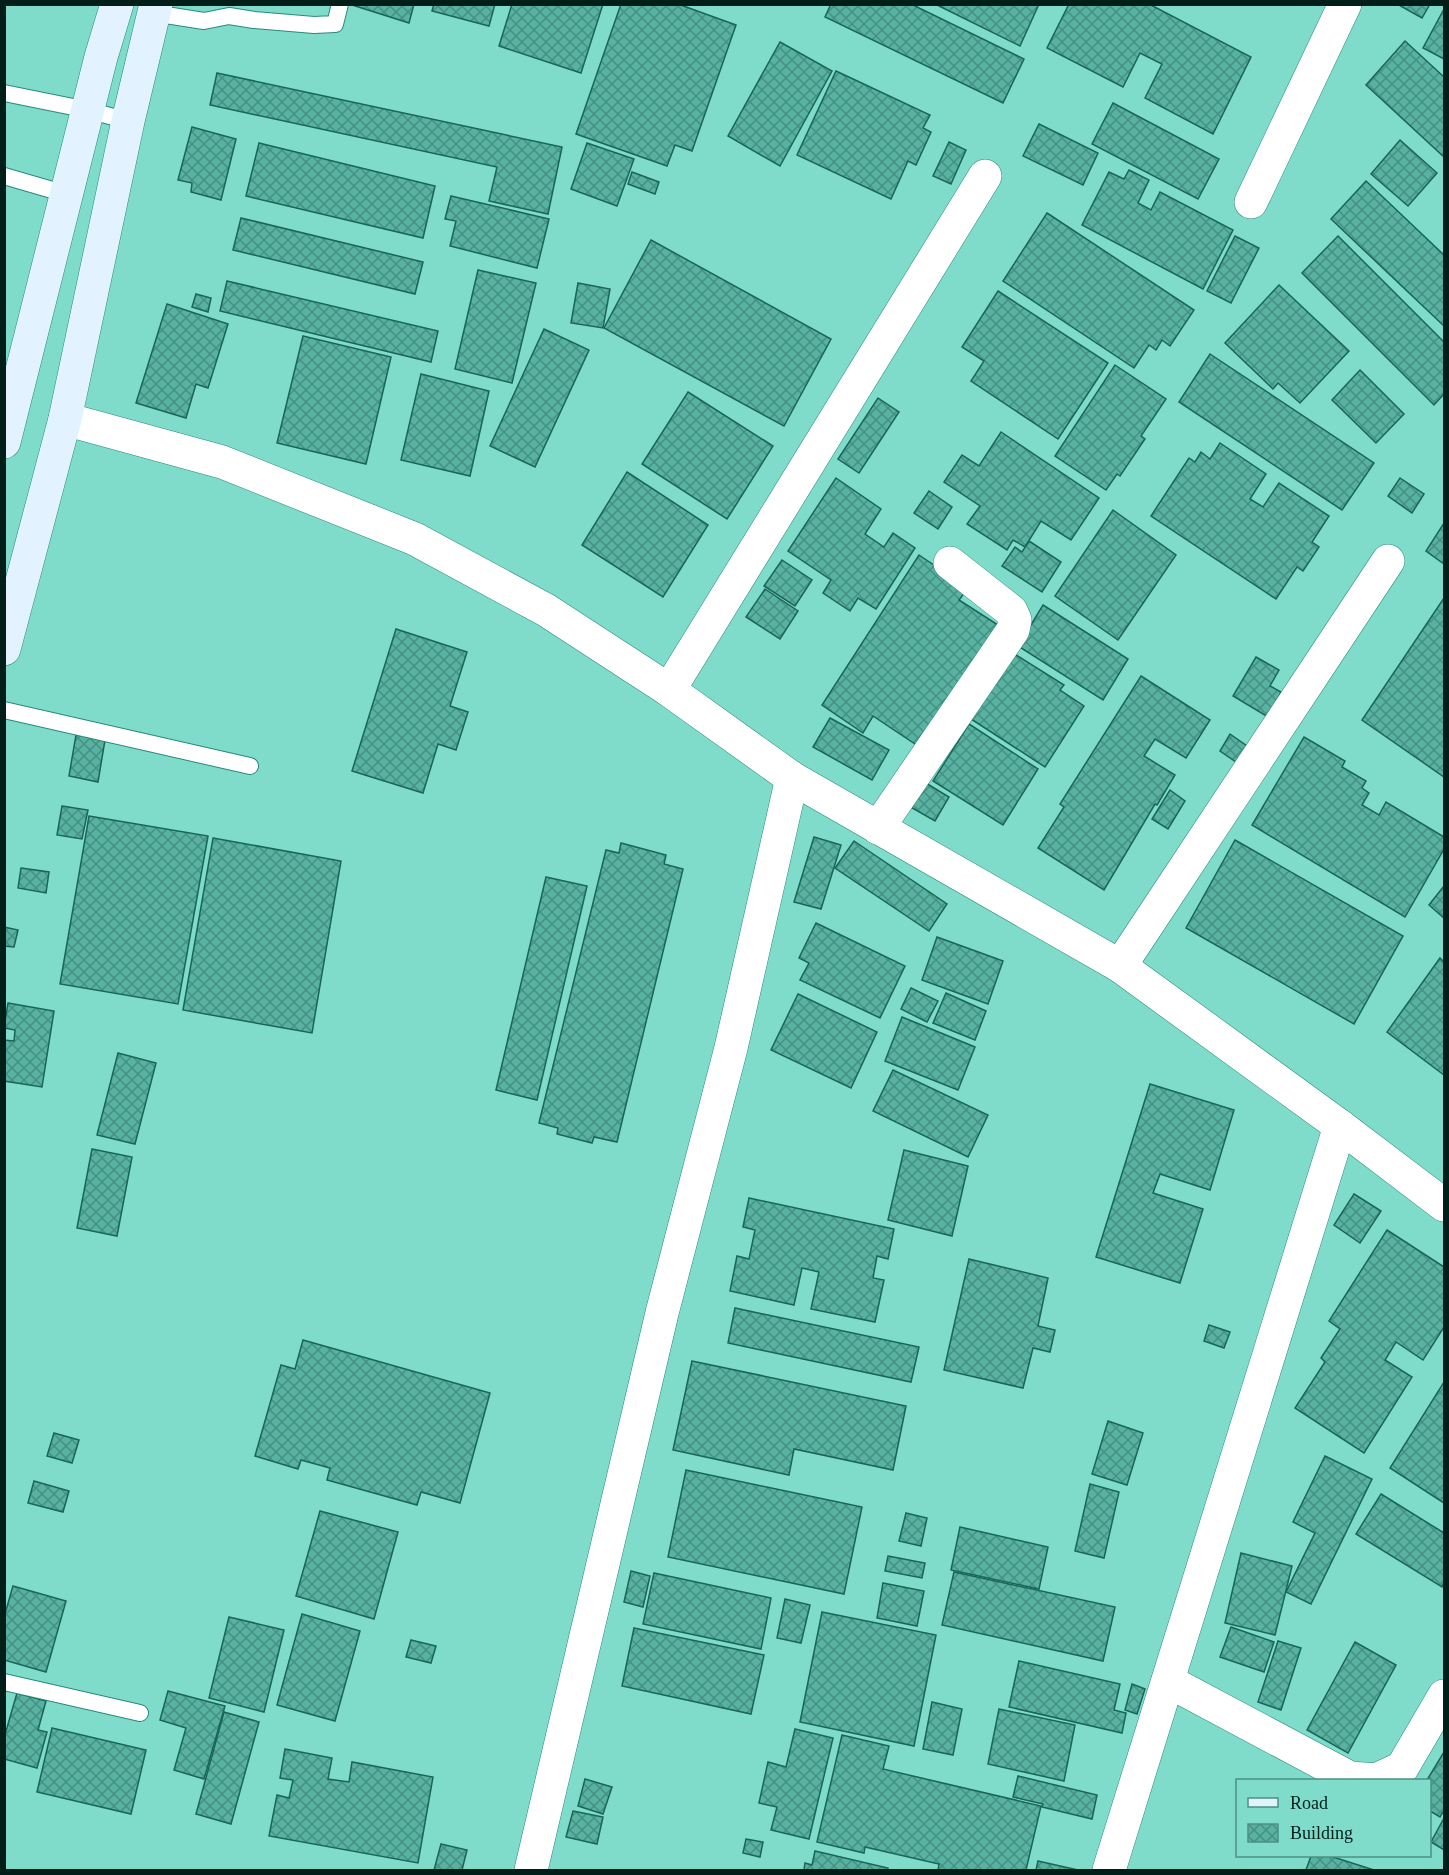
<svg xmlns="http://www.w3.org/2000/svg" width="1449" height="1875" font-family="Georgia,serif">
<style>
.building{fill:url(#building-cross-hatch);stroke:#196559;stroke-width:1.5}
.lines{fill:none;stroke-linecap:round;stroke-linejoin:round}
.lane-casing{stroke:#278b7b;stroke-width:18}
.street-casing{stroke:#278b7b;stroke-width:34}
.secondary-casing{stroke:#278b7b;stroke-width:34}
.lane{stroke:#fff;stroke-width:16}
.street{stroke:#fff;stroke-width:33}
.secondary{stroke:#e2f3ff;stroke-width:33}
</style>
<defs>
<pattern id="building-cross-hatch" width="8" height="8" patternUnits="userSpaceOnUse" patternTransform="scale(1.5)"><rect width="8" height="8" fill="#57b2a1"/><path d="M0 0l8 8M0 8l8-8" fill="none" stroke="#469082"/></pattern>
</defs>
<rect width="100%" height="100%" fill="#7fdcca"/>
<g class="building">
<polygon points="349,4 414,4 409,23"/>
<polygon points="434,4 495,4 489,26 432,11"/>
<polygon points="512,4 603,4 581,73 499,46"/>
<polygon points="621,4 678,4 736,25 692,151 675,145 667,166 576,134"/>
<polygon points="831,4 911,4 1024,59 1003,103 825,17"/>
<polygon points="935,4 1039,4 1020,46"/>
<polygon points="1069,4 1149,4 1251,57 1213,134 1145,98 1162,64 1140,53 1123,87 1047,48"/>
<polygon points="1397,4 1430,4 1422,18"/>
<polygon points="1444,9 1444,59 1423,48"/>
<polygon points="1405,41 1444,77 1444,157 1366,85"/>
<polygon points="780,42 832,71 780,166 728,136"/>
<polygon points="836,71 930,115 923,128 931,132 916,165 908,161 891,199 797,155"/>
<polygon points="217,73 562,147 548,214 489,201 497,167 210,105"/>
<polygon points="1113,103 1219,159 1198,199 1092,144"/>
<polygon points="1039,124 1098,153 1083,185 1023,156"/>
<polygon points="192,127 236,139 221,200 191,192 192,183 178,180"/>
<polygon points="1400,140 1437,173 1408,206 1371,174"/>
<polygon points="949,142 966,150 951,184 933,176"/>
<polygon points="259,143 435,186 423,238 246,196"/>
<polygon points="587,143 634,159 617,206 571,189"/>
<polygon points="1129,170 1149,180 1138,203 1151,210 1160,192 1233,230 1203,289 1082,225 1109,172 1124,179"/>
<polygon points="632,172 659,182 655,194 628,184"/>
<polygon points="1366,181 1444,255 1444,326 1331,219"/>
<polygon points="451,196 549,219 537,268 450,246 456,221 445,219"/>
<polygon points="1047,213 1194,310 1170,346 1162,340 1156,350 1149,345 1134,368 1003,281"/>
<polygon points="241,218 423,262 415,294 233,250"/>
<polygon points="1235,236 1259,248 1231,303 1207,291"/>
<polygon points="1338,236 1444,342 1444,394 1434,405 1302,273"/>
<polygon points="651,240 831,339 784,426 604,328"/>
<polygon points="478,270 536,283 512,383 455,369"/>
<polygon points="227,281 438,331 431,362 220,311"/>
<polygon points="578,283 610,289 603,328 571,323"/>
<polygon points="1279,285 1349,351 1300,403 1278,383 1273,389 1225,343"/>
<polygon points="998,291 1108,363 1058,439 971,381 984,361 962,347"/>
<polygon points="196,294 211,298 208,312 192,307"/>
<polygon points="167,304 228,324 208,388 196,384 186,418 136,403"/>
<polygon points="544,329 589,350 535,467 490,446"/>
<polygon points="303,336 391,357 366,464 277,443"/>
<polygon points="1210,354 1374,463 1342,510 1179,402"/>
<polygon points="1115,365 1166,399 1141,436 1145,439 1120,476 1117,474 1106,490 1055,456"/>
<polygon points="1360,370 1404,414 1376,443 1332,400"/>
<polygon points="421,374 489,391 470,476 401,460"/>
<polygon points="688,392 773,446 727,519 642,464"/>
<polygon points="878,398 899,412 859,473 838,459"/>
<polygon points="1001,432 1099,498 1071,540 1041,521 1025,547 1013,540 1007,550 967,524 980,506 944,482 962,455 979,466"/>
<polygon points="1220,443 1266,474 1250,499 1263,507 1279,483 1329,516 1312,542 1319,547 1303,571 1297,567 1276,599 1151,516 1189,458 1195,462 1201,452 1210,459"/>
<polygon points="627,472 708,525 663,597 582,545"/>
<polygon points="836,478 881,509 865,534 884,547 893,533 915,548 876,609 858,598 850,611 823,593 831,580 788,551"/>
<polygon points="1400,478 1424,494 1412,513 1388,496"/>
<polygon points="929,491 952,507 938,529 914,513"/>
<polygon points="1113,510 1176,555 1118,640 1055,596"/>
<polygon points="1444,523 1444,564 1426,551"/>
<polygon points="1029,541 1061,562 1042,592 1002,566 1015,547 1022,552"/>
<polygon points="919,555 968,588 959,600 998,625 918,746 873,716 863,733 822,705"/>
<polygon points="782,560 812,580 795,606 764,586"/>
<polygon points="765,589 798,611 780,639 746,617"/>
<polygon points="1444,598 1444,777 1362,720"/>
<polygon points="1043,605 1128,659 1103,700 1018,646"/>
<polygon points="396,629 467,652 450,706 468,712 456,750 438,744 423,793 352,771"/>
<polygon points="1013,653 1064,685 1060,690 1084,706 1045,767 971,719"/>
<polygon points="1256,657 1279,670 1270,686 1281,692 1268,717 1233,696"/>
<polygon points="1141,676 1210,720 1186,758 1155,739 1144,756 1175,775 1157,805 1155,804 1104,890 1038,848 1064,807 1060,804"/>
<polygon points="830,718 889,750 872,780 813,747"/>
<polygon points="969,724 1038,769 1003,825 933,781"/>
<polygon points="77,729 106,734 98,782 69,776"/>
<polygon points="1230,734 1247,746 1236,762 1220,751"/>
<polygon points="1304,737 1345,761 1342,767 1366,781 1362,788 1369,793 1362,805 1379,815 1386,802 1444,837 1444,849 1405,917 1252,825"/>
<polygon points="921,780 949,797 935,821 907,805"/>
<polygon points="1170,790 1185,801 1168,829 1152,819"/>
<polygon points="62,806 88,810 82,839 57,835"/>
<polygon points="89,816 208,836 178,1004 60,984"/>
<polygon points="814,837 841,845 821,909 794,902"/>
<polygon points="213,838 341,861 312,1033 183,1010"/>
<polygon points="1235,840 1403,936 1354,1024 1186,928"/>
<polygon points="854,841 947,904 929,931 835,868"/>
<polygon points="621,843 666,855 664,864 683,869 617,1142 594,1137 592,1143 557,1134 558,1128 539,1123 606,850 619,853"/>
<polygon points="21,868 49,872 46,893 18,888"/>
<polygon points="546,877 587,886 537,1100 496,1090"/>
<polygon points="1444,886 1444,918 1429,905"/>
<polygon points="816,923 905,966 880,1018 800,980 809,963 799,958"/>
<polygon points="4,927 18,930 14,947 4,946"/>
<polygon points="937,937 1003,961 988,1004 922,980"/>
<polygon points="1440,958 1444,962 1444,1075 1387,1032"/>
<polygon points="911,988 938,1001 927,1022 901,1009"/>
<polygon points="946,993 986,1011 975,1040 933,1023"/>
<polygon points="798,994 877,1032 851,1088 771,1050"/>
<polygon points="8,1003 54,1011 42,1087 4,1081 4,1040 14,1041 15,1030 4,1028"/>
<polygon points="902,1017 975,1047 958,1090 885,1061"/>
<polygon points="118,1053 156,1063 135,1144 97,1135"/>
<polygon points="893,1070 988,1115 968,1157 873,1111"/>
<polygon points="1150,1084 1234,1110 1210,1190 1160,1174 1153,1193 1203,1209 1180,1283 1096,1257"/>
<polygon points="92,1149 132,1157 117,1236 77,1228"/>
<polygon points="904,1150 968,1166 952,1236 888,1220"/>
<polygon points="1354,1194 1381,1211 1360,1243 1334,1225"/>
<polygon points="749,1198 894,1229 888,1259 877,1256 873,1278 884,1280 875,1322 811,1309 819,1272 802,1268 794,1305 730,1291 737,1256 749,1259 755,1230 743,1227"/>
<polygon points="1387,1230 1444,1267 1444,1327 1423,1360 1396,1342 1385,1360 1412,1377 1364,1453 1295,1408 1325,1362 1321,1358 1340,1329 1329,1321"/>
<polygon points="969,1259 1048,1278 1038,1326 1055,1330 1050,1352 1033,1348 1023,1388 944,1370"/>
<polygon points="735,1308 919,1347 911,1382 728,1343"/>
<polygon points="1209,1325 1230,1332 1224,1348 1204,1341"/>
<polygon points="303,1340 490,1393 460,1503 421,1492 417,1505 327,1480 330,1468 301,1460 298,1469 255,1456 281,1365 295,1369"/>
<polygon points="692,1361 906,1406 893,1470 794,1449 789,1475 673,1450"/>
<polygon points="1444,1382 1444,1503 1390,1468"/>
<polygon points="1108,1421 1143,1433 1127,1485 1092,1474"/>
<polygon points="54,1433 79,1440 72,1463 47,1456"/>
<polygon points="1325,1456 1372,1479 1311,1604 1286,1592 1315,1533 1293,1522"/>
<polygon points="686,1470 862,1507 844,1594 668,1557"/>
<polygon points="34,1481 69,1491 63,1512 28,1503"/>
<polygon points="1090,1484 1119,1492 1104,1558 1075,1551"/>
<polygon points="1381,1494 1444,1533 1444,1582 1442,1587 1356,1534"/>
<polygon points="320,1511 398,1532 374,1619 296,1596"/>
<polygon points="906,1513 927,1518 921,1546 899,1541"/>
<polygon points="960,1527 1048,1547 1039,1589 951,1570"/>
<polygon points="1241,1553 1292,1566 1275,1635 1225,1623"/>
<polygon points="888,1556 925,1563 922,1578 885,1571"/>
<polygon points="631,1571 650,1576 643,1607 624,1602"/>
<polygon points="954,1572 1115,1607 1103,1661 942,1625"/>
<polygon points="654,1573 771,1598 761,1649 643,1624"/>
<polygon points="883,1583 924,1591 917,1626 877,1618"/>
<polygon points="13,1586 66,1601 46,1672 4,1660 4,1617"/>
<polygon points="785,1599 810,1605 801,1643 777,1638"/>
<polygon points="822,1612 936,1635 914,1746 800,1722"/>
<polygon points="302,1614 360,1631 335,1721 277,1705"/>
<polygon points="229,1617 284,1630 264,1712 209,1698"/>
<polygon points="1231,1627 1274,1642 1264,1672 1220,1657"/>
<polygon points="634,1628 764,1655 751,1714 622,1686"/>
<polygon points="411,1640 436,1646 431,1663 406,1657"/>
<polygon points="1278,1641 1301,1648 1281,1710 1258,1702"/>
<polygon points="1355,1642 1396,1665 1348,1753 1307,1730"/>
<polygon points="1019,1661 1120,1684 1114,1710 1126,1713 1122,1733 1009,1707"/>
<polygon points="1132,1684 1145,1689 1137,1714 1125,1710"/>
<polygon points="168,1691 225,1706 204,1779 174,1770 186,1728 160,1720"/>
<polygon points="17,1693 46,1701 38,1730 47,1732 37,1768 4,1759 4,1738"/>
<polygon points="932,1702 962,1709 953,1755 923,1749"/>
<polygon points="999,1709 1075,1725 1064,1781 988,1764"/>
<polygon points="224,1712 259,1722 231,1824 196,1814"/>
<polygon points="52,1728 146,1750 131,1814 37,1792"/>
<polygon points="795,1729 833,1738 809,1839 771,1830 777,1807 759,1803 768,1762 786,1767"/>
<polygon points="842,1735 889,1746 883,1769 1041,1806 1026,1870 938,1870 939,1864 865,1847 864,1853 817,1842"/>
<polygon points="285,1749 332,1758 328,1779 349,1782 352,1762 433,1777 418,1863 269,1836 277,1795 289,1798 293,1780 280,1778"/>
<polygon points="1444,1752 1444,1810 1440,1817 1430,1811 1430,1780 1427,1780"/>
<polygon points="1018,1776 1097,1795 1092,1819 1042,1807 1043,1804 1013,1797"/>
<polygon points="585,1779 612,1787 603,1814 578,1806"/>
<polygon points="573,1811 603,1817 597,1844 566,1837"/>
<polygon points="1444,1818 1444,1850 1431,1842"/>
<polygon points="746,1839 763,1842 760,1857 743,1853"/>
<polygon points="441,1844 467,1850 462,1870 434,1870"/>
<polygon points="815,1851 888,1868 888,1870 804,1870 805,1863 812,1865"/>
<polygon points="1311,1856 1330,1856 1374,1870 1306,1870"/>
<polygon points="1038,1861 1078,1870 1036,1870"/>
</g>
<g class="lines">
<defs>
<g id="lane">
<polyline points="153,13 204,21 229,16 254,20 314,25 335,24 340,4"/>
<polyline points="4,93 88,110 128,121"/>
<polyline points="4,176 66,194"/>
<polyline points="4,710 250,766"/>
<polyline points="4,1682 140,1713"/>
</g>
<g id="street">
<polyline points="1251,202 1345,4"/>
<polyline points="65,419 222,462 415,539 546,610 669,690 792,778 1120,966 1340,1126 1444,1205"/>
<polyline points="669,690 985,176"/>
<polyline points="878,828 1013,630 1015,620 1011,611 950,563"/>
<polyline points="1120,966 1388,561"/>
<polyline points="1168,1681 1350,1778 1376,1780 1402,1768 1444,1696"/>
<polyline points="531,1870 662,1313 731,1048 792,778"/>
<polyline points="1109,1870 1340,1126"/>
</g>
<g id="secondary">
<polyline points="4,442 101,57 117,4"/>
<polyline points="4,649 65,419 128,121 156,4"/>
</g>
</defs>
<use href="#lane" class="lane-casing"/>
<use href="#street" class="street-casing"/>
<use href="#secondary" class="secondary-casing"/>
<use href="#lane" class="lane"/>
<use href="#street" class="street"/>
<use href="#secondary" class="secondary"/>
</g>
<rect width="1449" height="1875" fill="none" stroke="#011e19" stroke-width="12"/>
<rect x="1236" y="1779" width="195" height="78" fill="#7fdcca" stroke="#4d9083" stroke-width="1.5"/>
<rect x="1248" y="1798" width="30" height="9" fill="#e2f3ff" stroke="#4d9083" stroke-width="1.5"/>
<text x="1290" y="1809" font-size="18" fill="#011e19">Road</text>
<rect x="1248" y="1824" width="30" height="18" fill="url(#building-cross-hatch)" stroke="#4d9083" stroke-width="1.5"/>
<text x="1290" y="1839" font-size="18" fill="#011e19">Building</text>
</svg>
